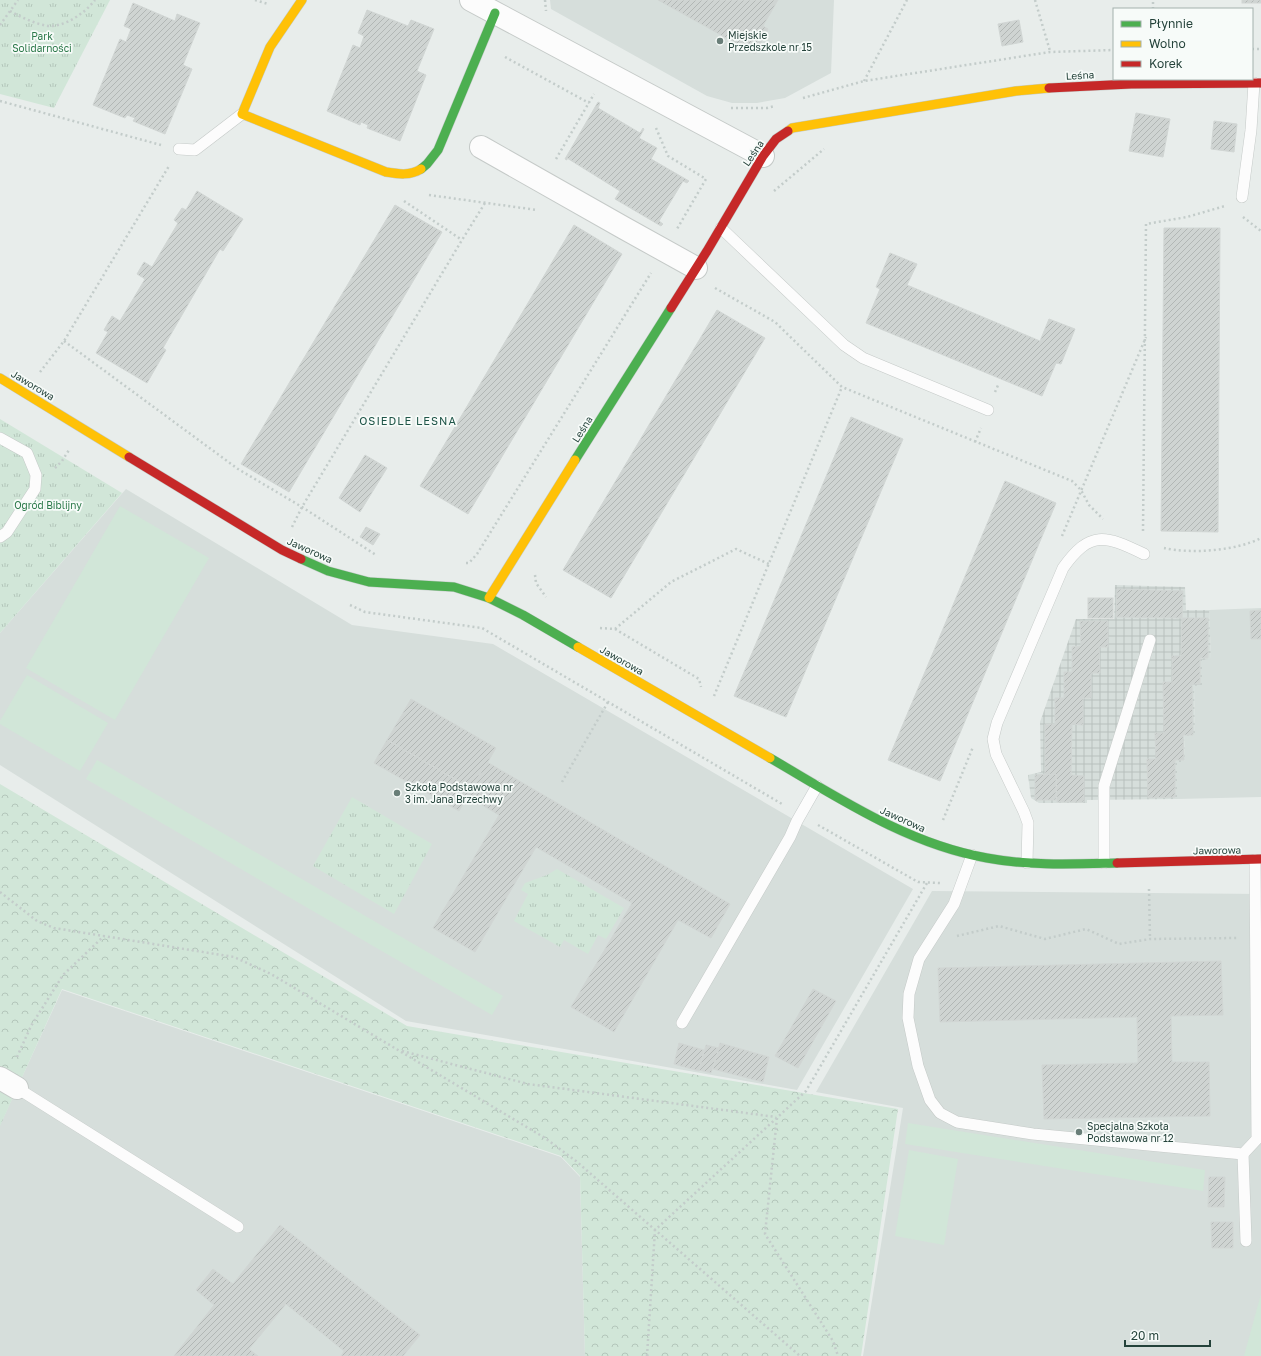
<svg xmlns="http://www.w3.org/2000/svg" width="1261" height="1356" font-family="'Golos Text',sans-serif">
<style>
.built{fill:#d6dedb}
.industrial{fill:url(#industrial-grid)}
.grass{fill:url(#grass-tufts)}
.forest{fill:url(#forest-crowns)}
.pitch{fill:#d1e6d8}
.building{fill:url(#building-hatch);stroke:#d1d6d4}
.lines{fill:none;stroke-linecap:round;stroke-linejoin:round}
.lane-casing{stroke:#c5cac8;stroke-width:12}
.street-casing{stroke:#c5cac8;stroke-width:24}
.fast-casing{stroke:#c3cbc8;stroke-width:10}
.slow-casing{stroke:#c3cbc8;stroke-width:10}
.jam-casing{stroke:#c3cbc8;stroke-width:10}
.path{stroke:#c3ccca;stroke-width:2.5;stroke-dasharray:2 3;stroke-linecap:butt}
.lane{stroke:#fcfcfc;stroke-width:11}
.street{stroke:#fcfcfc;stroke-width:22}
.fast{stroke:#4caf50;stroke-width:9}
.slow{stroke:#ffc107;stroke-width:9}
.jam{stroke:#c62828;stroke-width:9}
.poi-dot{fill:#697e78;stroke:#f7fbf9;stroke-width:1.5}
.labels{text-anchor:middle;stroke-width:3.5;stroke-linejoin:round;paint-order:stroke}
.poi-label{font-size:10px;fill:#24423a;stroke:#f7fbf9;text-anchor:start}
.park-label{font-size:10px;fill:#2d7a4b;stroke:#f7fbf9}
.street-label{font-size:10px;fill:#24423a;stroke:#f7fbf9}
.neighbourhood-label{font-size:11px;letter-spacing:1px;fill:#1f5548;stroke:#f7fbf9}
</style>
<defs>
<pattern id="industrial-grid" width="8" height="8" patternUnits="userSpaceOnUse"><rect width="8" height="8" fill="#d6dedb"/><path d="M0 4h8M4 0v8" fill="none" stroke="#b8c0bd"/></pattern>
<pattern id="grass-tufts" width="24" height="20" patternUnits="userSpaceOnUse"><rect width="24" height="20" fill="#d1e6d8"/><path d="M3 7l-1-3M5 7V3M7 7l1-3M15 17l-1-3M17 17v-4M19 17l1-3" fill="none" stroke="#b3c6ba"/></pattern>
<pattern id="forest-crowns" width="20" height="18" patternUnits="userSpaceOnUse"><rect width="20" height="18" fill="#d1e6d8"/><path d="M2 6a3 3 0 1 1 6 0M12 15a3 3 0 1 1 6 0" fill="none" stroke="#b3c6ba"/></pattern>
<pattern id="building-hatch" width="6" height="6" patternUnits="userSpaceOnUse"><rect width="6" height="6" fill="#cfd4d2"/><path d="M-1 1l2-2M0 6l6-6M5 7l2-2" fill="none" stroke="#b2b7b5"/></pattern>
</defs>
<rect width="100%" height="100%" fill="#e8edeb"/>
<g class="built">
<polygon points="550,0 834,0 831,73 785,98 757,103 732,103 707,96 551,9"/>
<polygon points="126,489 352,625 493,644 913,889 797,1090 406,1021 0,765 0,633"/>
<polygon points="1261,608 1261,797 1177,799 1177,762 1185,761 1184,735 1195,735 1194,685 1202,685 1202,660 1211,659 1209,610"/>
<polygon points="932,891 1261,894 1261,1356 863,1356 903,1108 816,1092"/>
<polygon points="62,990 561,1157 580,1177 585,1356 0,1356 0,1125"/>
</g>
<polygon class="industrial" points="1115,585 1185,587 1186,610 1209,610 1211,659 1202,660 1202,685 1194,686 1195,735 1184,736 1185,762 1177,762 1177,799 1087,800 1087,803 1039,803 1031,798 1028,775 1041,772 1040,722 1076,619 1114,619"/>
<g class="grass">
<polygon points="0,0 110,0 54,108 0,94"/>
<polygon points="0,419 122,493 0,633"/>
<polygon points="352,797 432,844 394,914 313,866"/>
<polygon points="557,869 624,908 606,939 598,935 588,954 564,940 560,947 514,921 528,894 521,890 525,883 547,875"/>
</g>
<polygon class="forest" points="0,784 407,1026 898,1109 861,1356 585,1356 580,1176 561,1156 62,989 0,1126"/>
<g class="pitch">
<polygon points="120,506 209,558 115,720 26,668"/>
<polygon points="27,675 108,723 80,771 0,724 0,721"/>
<polygon points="97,760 503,996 492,1015 86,779"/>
<polygon points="908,1123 1205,1170 1203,1191 905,1144"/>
<polygon points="909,1150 958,1159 944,1245 895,1236"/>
<polygon points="1261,1294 1261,1356 1244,1356"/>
</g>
<g class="building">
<polygon points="658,0 778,0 763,26 768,29 755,54"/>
<rect x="1242" y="0" width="19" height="3"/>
<polygon points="133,3 175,21 177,14 200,23 183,65 192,69 165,134 133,121 135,118 127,115 125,118 93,105 120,39 126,42 131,29 124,26"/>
<polygon points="367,10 408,26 411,20 434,29 417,71 426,75 400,141 367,128 368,125 361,122 360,125 327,111 353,45 360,48 364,36 358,33"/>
<polygon points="1019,20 1023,42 1002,46 998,24"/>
<polygon points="598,102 600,103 598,108 640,133 643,128 644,129 639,138 657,148 651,159 689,181 687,183 683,181 659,221 663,224 661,226 615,199 620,191 567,158 567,160 565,159"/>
<polygon points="1136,113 1170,119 1163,157 1129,151"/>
<polygon points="1214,121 1237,124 1234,152 1211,149"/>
<polygon points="197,191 243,219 223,251 220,249 163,348 166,350 147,383 96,353 108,332 104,330 112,316 120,321 145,279 137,274 144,262 152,267 178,223 174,220 182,208 186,210"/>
<polygon points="395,205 442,232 289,492 241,464"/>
<polygon points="574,225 622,254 468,514 420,486"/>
<polygon points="1164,228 1220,228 1218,532 1161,531"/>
<polygon points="890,253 917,264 907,285 1040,341 1049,319 1075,329 1061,364 1056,363 1042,396 866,323 880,289 876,287"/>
<polygon points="717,310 765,338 611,598 563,570"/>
<polygon points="851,417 903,439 786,717 734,696"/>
<polygon points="365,455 387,468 360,512 339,498"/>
<polygon points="1005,481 1056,503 940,781 888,760"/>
<polygon points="366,527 380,534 373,545 360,537"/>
<polygon points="1117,589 1183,591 1182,618 1116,617"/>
<rect x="1088" y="598" width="25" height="20"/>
<polygon points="1261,610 1261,639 1251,639 1250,611"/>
<polygon points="1182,618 1208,618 1208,658 1200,658 1200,684 1192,684 1193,735 1183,735 1184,760 1175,760 1175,797 1148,798 1147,759 1156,759 1155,733 1164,733 1163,682 1172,682 1172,656 1181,656"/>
<polygon points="1080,621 1108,621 1108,647 1099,647 1100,673 1091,673 1091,698 1083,698 1083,725 1072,724 1071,775 1084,776 1084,802 1057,802 1056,774 1045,775 1045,724 1055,724 1055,698 1064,698 1064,672 1072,672 1072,647 1081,646"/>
<polygon points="411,699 496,748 472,789 387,740"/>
<polygon points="387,740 472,789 459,811 374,763"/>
<polygon points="487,762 730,904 711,938 678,920 614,1032 571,1007 632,903 536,847 475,952 433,928 499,815 467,796"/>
<polygon points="1056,774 1056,800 1035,800 1035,775"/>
<polygon points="1221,961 1223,1015 1171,1016 1172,1062 1209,1062 1210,1116 1044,1119 1042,1065 1138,1063 1137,1017 940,1022 938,968"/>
<polygon points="813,989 836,1001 798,1068 775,1056"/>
<polygon points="679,1043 704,1050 699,1071 674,1064"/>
<polygon points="720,1043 769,1057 763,1082 713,1069"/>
<polygon points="706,1045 719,1048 711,1073 699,1070"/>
<polygon points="1209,1177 1225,1177 1224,1207 1208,1207"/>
<polygon points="1211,1222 1233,1222 1233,1248 1212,1248"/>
<polygon points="280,1225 420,1335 403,1356 341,1356 344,1351 286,1304 249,1349 258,1356 174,1356 214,1305 196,1290 213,1269 233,1284"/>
</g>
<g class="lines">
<defs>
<g id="lane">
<polyline points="179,149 195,150 242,114"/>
<polyline points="1242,197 1251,130 1254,83"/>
<polyline points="721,228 844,345 863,358 988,410"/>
<polyline points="0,438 27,453 36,475 35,489 7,532 0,537"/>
<polyline points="972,855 954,904 919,959 909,994 908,1018 918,1066 930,1100 940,1113 957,1122 1033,1134 1243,1154 1257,1139 1255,860"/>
<path d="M1027,863L1028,823L1024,812L996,754L993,739L997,723L1063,568C1090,530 1105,535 1144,554"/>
<polyline points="1104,863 1104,786 1150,640"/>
<polyline points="682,1023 790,837 797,821 817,786"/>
<polyline points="17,1088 238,1227"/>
<polyline points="1243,1154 1246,1241"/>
</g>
<g id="street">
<polyline points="471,0 763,156"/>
<polyline points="481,147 624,228 696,268"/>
<polyline points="0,1078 17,1088"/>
</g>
<g id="fast">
<polyline points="421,169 427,164 438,150 495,13"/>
<polyline points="575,460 671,308"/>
<polyline points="301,559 328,571 369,582 454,587 489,598 523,615 578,647"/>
<path d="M770,758C839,798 907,844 987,858C1029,866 1074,864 1117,863"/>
</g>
<g id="slow">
<path d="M302,0L270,47L242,114L386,172C398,174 410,176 421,169"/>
<polyline points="788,131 792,128 1016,91 1049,88"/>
<polyline points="0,378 129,457"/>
<polyline points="489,598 575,460"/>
<polyline points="578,647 770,758"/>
</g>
<g id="jam">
<polyline points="1049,88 1131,84 1261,83"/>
<polyline points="671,308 707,251 763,156 776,139 788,131"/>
<polyline points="129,457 282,550 301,559"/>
<polyline points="1117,863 1261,859"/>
</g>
</defs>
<use href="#lane" class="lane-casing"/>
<use href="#street" class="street-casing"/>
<use href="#fast" class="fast-casing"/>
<use href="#slow" class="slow-casing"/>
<use href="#jam" class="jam-casing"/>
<g class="path">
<polyline points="255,0 268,4"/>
<polyline points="545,0 546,11"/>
<polyline points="1035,0 1050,51"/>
<polyline points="1153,9 1153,0"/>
<path d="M10,11C21,17 35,24 48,26C65,27 85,13 95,0"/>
<polyline points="0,25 18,0"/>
<polyline points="1252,49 1261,49"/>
<polyline points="505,57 589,103"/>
<polyline points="864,81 907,0"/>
<polyline points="803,98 864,81 1050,52 1114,50"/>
<polyline points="0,101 161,145"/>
<polyline points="731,108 767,108 775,106"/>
<polyline points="656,128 668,156 706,179 677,229"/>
<polyline points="556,159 594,94"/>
<polyline points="774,191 824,149"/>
<polyline points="429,195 537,210"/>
<polyline points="404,201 462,240"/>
<polyline points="1243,217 1261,231"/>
<polyline points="715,288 775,322 842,387 1072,481 1081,490 1089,505 1103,519"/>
<polyline points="64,341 238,469 302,507 376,555"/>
<polyline points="40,372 64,341 169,166"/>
<polyline points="995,392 999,383"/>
<polyline points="975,442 981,428"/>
<polyline points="55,468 62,461 69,450"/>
<polyline points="292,527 302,507 462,240 485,203"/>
<polyline points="1143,531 1146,224 1187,217 1225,206"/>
<polyline points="1062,536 1146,337"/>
<path d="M1164,548C1191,554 1236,551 1261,538"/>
<polyline points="466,563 469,563 477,554 651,273"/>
<polyline points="535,575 536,583 546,597"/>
<polyline points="350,605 365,612 482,628 782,804"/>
<polyline points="600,628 615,629 699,679 701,687"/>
<polyline points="615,629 671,582 736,549 769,564"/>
<polyline points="714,696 842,387"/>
<polyline points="562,782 608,702"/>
<polyline points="943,820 973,747"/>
<polyline points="818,825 918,882 940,883"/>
<polyline points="1149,889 1150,939"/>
<polyline points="0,892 37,921 54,928 234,957 271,974 545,1138 576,1161 800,1356"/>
<polyline points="957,936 999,926 1045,939 1086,929 1119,944 1150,939 1237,938"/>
<polyline points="402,1051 528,1084 776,1117"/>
<polyline points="17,1057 31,1026 63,975 104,936"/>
<polyline points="777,1118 765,1234 833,1341 838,1356"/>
<polyline points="647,1356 655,1230 806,1091 927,883"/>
</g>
<use href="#lane" class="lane"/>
<use href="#street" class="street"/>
<use href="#fast" class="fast"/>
<use href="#slow" class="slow"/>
<use href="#jam" class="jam"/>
</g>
<g class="poi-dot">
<circle cx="720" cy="41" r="4"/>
<circle cx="397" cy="793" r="4"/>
<circle cx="1079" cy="1132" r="4"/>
</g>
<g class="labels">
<g class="poi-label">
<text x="728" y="39">Miejskie<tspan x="728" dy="12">Przedszkole nr 15</tspan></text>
<text x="405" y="791">Szkoła Podstawowa nr<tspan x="405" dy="12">3 im. Jana Brzechwy</tspan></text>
<text x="1087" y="1130">Specjalna Szkoła<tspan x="1087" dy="12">Podstawowa nr 12</tspan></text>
</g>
<g class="park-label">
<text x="42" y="40">Park<tspan x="42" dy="12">Solidarności</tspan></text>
<text x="48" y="509">Ogród Biblijny</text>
</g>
<g class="street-label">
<text transform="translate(1080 75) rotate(-3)" y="4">Leśna</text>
<text transform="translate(753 153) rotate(-56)" y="4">Leśna</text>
<text transform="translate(33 385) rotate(31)" y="4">Jaworowa</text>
<text transform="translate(582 429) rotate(-58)" y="4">Leśna</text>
<text transform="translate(310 550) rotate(24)" y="4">Jaworowa</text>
<text transform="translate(622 660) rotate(30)" y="4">Jaworowa</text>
<text transform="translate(903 819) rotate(24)" y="4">Jaworowa</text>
<text transform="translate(1217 850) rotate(-1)" y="4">Jaworowa</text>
</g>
<g class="neighbourhood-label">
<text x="408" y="425">OSIEDLE LESNA</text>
</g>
</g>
<rect x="1113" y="8" width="140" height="72" fill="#f7fbf9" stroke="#a3b1ad"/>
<rect x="1121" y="21" width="20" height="6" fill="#4caf50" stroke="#a3b1ad"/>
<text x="1149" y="28" font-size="12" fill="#24423a">Płynnie</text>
<rect x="1121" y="41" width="20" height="6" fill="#ffc107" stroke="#a3b1ad"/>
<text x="1149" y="48" font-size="12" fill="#24423a">Wolno</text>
<rect x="1121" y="61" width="20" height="6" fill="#c62828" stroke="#a3b1ad"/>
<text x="1149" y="68" font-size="12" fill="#24423a">Korek</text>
<path d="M1125 1340v6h85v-6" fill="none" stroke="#24423a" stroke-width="2"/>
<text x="1131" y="1340" font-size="12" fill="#24423a" stroke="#f7fbf9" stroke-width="3" paint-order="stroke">20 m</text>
</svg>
